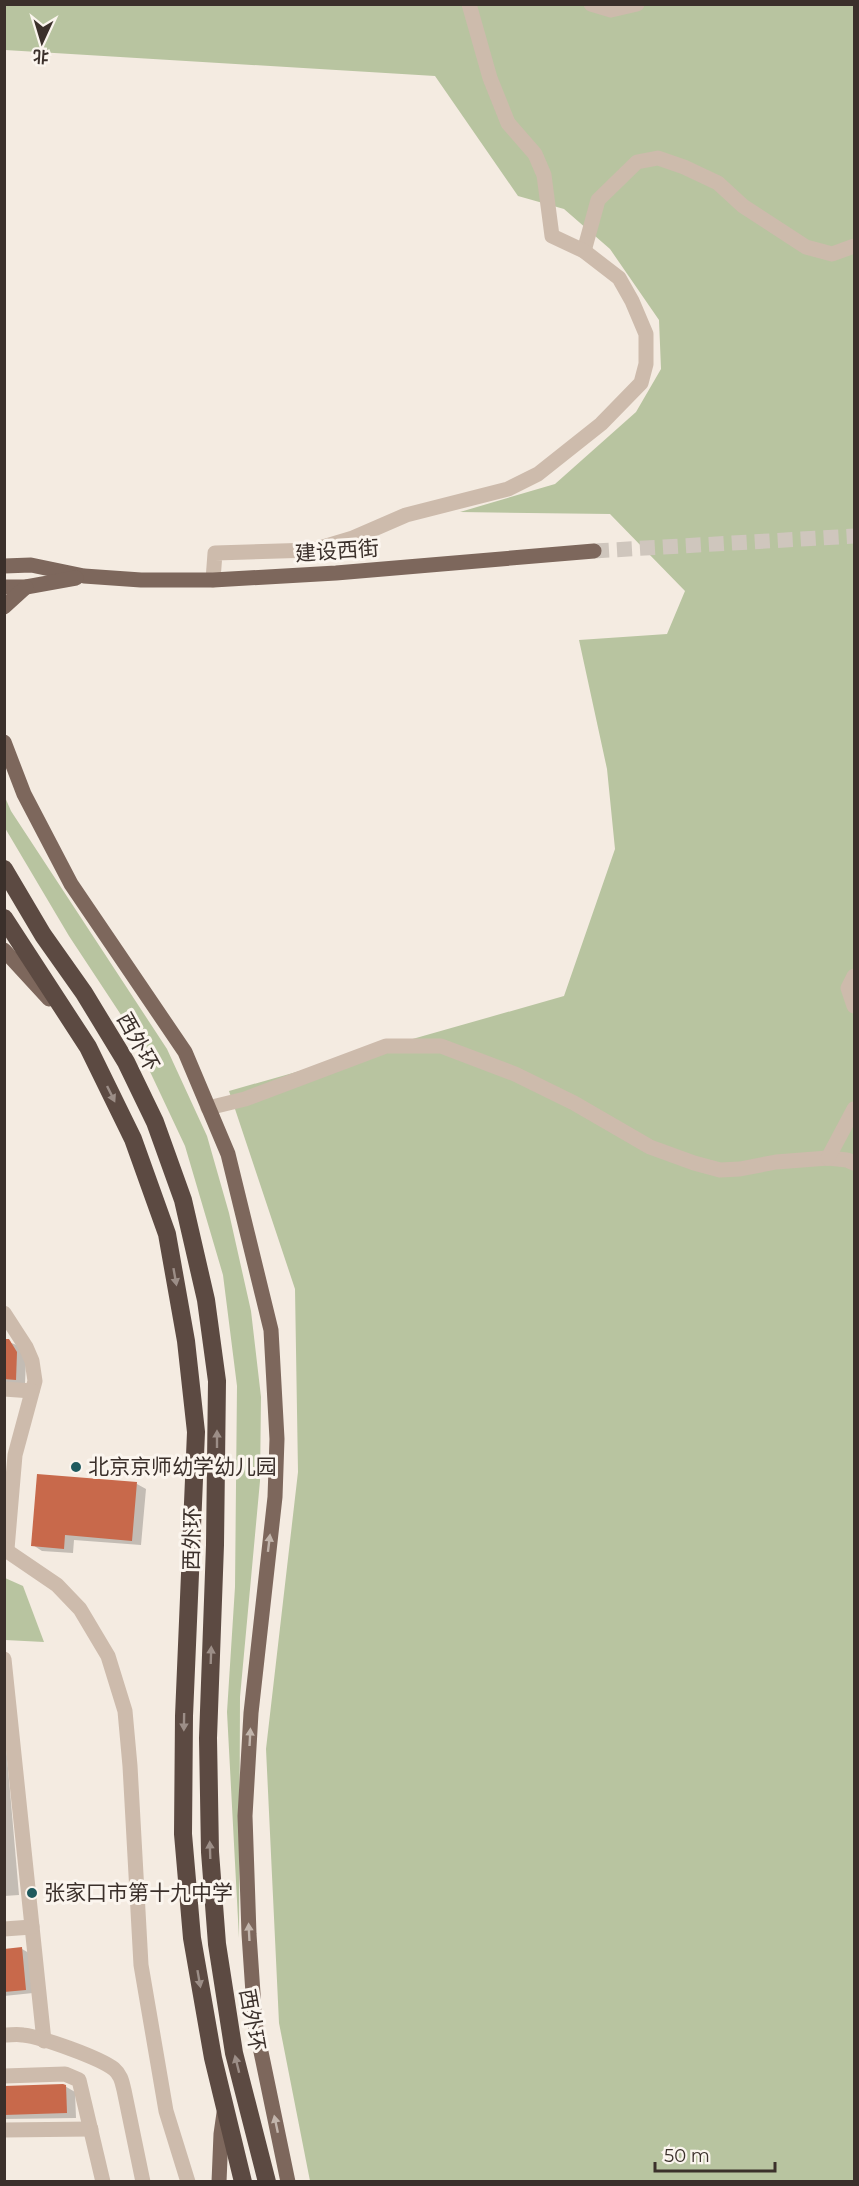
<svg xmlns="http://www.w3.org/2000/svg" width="859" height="2186" font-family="Montserrat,'Noto Sans SC',sans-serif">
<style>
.green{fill:#b8c4a0}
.shadow{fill:#0003}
.building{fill:#c8694b}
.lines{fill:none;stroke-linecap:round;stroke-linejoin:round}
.major-tunnel{stroke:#cfc6bd;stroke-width:15;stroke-dasharray:15 8;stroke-linecap:butt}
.minor{stroke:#cdbbac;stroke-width:15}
.major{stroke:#7d675c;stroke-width:15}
.highway{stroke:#5c4a42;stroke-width:18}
.oneway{fill:#9c8e87}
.oneway2{fill:#c2b5ac}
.poi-dot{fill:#1f5a5e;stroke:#fbf5ee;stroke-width:2}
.labels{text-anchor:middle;stroke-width:6;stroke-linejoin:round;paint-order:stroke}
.street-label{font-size:21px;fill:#3b302b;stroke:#fbf5ee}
.poi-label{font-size:21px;fill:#3b302b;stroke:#fbf5ee;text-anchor:start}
</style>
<rect width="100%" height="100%" fill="#f4ebe1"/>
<g class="green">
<polygon points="4,5 854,5 854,2181 310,2181 279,2023 266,1749 298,1472 295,1289 229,1091 564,996 615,849 607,769 579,640 667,634 685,591 610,514 460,512 555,484 636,412 661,369 659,320 610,249 564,209 518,196 435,76 5,50"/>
<polygon points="4,795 11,811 167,1049 207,1136 229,1213 251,1311 261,1397 260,1481 240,1697 239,1938 227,1712 235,1587 237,1386 223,1275 185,1146 129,1027 69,936 5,828"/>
<polygon points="5,1578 23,1586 44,1642 5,1640"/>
</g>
<g class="shadow">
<polygon points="4,1340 19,1346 26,1358 25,1384 4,1383"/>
<polygon points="137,1484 146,1489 141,1545 74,1540 73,1553 42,1551 33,1545"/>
<polygon points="4,1722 19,1895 4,1896"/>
<polygon points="22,1949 29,1953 33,1993 4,1996 4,1951"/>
<polygon points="63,2085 75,2092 76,2118 4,2119 4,2087"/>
</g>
<g class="building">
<polygon points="4,1339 9,1339 17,1352 16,1380 4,1379"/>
<polygon points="37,1474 137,1482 132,1541 65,1535 64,1549 31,1546"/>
<polygon points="22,1947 26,1990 4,1992 4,1949"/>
<polygon points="63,2084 66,2085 67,2113 4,2115 4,2086"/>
</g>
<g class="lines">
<polyline class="major-tunnel" points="594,551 854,536"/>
<g class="minor">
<polyline points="591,4 611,10 637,4"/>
<polyline points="584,251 598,200 637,162 658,158 684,167 718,183 743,206 806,247 832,254 854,246"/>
<polyline points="213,580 215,553 313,550 353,538 406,515 508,489 538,474 601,424 641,383 646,364 646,334 632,301 619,278 584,251 552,236 544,175 535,154 508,123 490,78 469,4"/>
<polyline points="854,976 848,988 854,1006"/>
<polyline points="208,1108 245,1099 386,1046 441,1046 515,1074 574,1103 650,1147 694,1163 720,1170 740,1169 776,1162 828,1158 847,1160 854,1163"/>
<polyline points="828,1158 854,1109"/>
<polyline points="4,1313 26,1347 32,1361 35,1381 15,1455 7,1549"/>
<polyline points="4,1389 32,1391"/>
<polyline points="4,1549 57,1585 80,1609 108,1656 125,1711 130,1766 141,1965 166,2111 188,2182"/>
<polyline points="4,1659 44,2041"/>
<polyline points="4,1929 32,1927"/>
<path d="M4,2035C11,2035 17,2034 23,2035C42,2037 100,2058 114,2069C121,2075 122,2082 124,2090L143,2182"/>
<polyline points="4,2076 65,2074 79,2080 103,2182"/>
<polyline points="4,2130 91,2129"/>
</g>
<g class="major">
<polyline points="4,566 31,565 84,576 141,580 213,580 336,573 594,551"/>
<polyline points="4,587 26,587 76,578"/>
<polyline points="4,607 26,587"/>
<polyline points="4,742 24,794 71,884 185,1052 228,1154 271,1330 277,1439 275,1497 251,1713 245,1816 249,1934 255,2023 288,2182"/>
<polyline points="4,950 49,999"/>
<polyline points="219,2182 221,2134 224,2113"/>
</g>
<g class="highway">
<polyline points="4,869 43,935 84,993 126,1062 155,1122 183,1200 206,1300 217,1381 215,1545 208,1738 210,1852 217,1944 234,2053 267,2182"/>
<polyline points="4,918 88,1047 133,1139 167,1234 186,1341 196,1432 184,1716 183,1834 192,1938 213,2058 243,2182"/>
</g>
</g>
<defs><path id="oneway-solid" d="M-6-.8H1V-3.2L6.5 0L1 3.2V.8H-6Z" transform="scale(1.5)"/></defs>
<g class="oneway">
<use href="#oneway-solid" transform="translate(111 1094) rotate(64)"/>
<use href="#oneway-solid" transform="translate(175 1277) rotate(80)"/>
<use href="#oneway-solid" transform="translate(217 1439) rotate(-90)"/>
<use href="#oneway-solid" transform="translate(211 1655) rotate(-88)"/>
<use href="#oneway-solid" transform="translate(184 1722) rotate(91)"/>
<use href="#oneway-solid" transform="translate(210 1850) rotate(-92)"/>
<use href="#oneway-solid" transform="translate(199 1979) rotate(80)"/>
<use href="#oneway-solid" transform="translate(237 2064) rotate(-104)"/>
</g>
<g class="oneway2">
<use href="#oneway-solid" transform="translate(269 1543) rotate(-83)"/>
<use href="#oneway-solid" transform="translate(250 1737) rotate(-87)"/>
<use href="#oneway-solid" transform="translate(249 1932) rotate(-93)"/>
<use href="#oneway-solid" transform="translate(276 2124) rotate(-102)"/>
</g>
<g class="poi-dot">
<circle cx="76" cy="1467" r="6"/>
<circle cx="32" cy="1893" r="6"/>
</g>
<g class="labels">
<g class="street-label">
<text transform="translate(337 551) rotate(-4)" y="7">建设西街</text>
<text transform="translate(138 1042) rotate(61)" y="7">西外环</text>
<text transform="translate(192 1539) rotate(-89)" y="7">西外环</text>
<text transform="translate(252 2020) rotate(80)" y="7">西外环</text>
</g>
<g class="poi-label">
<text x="88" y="1474">北京京师幼学幼儿园</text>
<text x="44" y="1900">张家口市第十九中学</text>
</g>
</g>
<rect width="859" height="2186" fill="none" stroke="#3b302b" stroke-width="12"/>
<g transform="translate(42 42) rotate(184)" stroke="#fbf5ee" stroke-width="4.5" paint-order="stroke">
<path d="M0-4.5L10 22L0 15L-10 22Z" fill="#3b302b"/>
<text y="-9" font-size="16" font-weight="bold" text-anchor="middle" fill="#3b302b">北</text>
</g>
<path d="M655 2162v9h120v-9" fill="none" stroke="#3b302b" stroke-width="3"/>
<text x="664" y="2162" font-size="18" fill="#3b302b" stroke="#fbf5ee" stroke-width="4.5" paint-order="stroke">50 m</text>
</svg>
